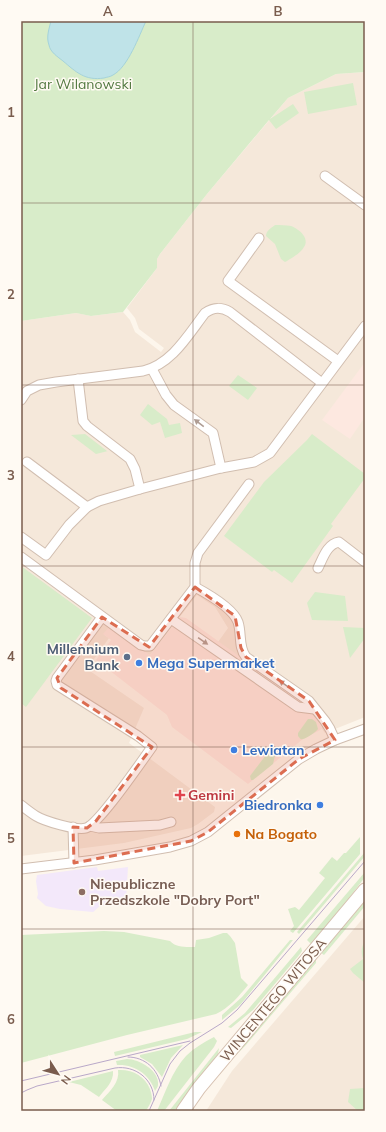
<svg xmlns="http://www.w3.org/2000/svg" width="386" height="1132" font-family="Mulish,sans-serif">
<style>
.residential{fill:#f5e8da}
.commercial{fill:#fde8e0}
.education{fill:#f3e8fa}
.green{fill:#d8ecc9}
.water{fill:#bfe3e8;stroke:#a5d3da}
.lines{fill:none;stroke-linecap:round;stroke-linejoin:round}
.street-casing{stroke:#d1beb0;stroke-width:11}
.secondary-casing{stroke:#d6c0b0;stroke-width:15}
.street{stroke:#fff;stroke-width:9}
.secondary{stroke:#fff;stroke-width:13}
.tram{stroke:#b9a8c9;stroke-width:1}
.oneway{fill:#af9d94}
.marked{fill:#dc6d51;fill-opacity:0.2;stroke:#dc6d51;stroke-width:3;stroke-dasharray:8 5;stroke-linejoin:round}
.grid{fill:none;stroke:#7a5c4d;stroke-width:1;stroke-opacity:0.55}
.service-dot{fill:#5c6f8a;stroke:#fffaf3;stroke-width:1.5}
.shop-dot{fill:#3f7fe0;stroke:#fffaf3;stroke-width:1.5}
.health-dot{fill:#e0444e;stroke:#fffaf3;stroke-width:1.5}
.food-dot{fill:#e8710a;stroke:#fffaf3;stroke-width:1.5}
.education-dot{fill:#8d6e63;stroke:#fffaf3;stroke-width:1.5}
.labels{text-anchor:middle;stroke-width:3;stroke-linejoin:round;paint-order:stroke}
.park-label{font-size:14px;fill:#537a41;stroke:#fffaf3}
.service-label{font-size:14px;font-weight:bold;fill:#4e5e75;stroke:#fffaf3;text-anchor:end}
.shop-label{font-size:14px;font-weight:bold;fill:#366cbe;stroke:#fffaf3;text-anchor:start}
.health-label{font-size:14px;font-weight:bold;fill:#be3a42;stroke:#fffaf3;text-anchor:start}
.food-label{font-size:14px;font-weight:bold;fill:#c56008;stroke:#fffaf3;text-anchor:start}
.education-label{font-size:14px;font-weight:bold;fill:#785e54;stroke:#fffaf3;text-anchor:start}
.street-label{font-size:14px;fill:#7a5c4d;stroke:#fffaf3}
.neatline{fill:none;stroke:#7a5c4d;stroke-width:1.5}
.grid-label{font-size:13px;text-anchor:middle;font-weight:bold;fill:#7a5c4d}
</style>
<rect width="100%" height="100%" fill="#fdf6ec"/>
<g class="residential">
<polygon points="365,72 365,717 325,733 322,729 321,725 303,702 218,642 228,628 215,607 197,595 150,655 103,634 109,638 87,669 144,708 129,743 215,807 214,812 198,824 191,828 124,843 21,856 21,321 76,313 91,316 123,312 130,320 135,332 161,352 164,348 139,329 135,318 127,308 157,268 157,259 160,254 207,194 288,98 336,74"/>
<polygon points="365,916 365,1111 206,1111 232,1071"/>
</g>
<g class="commercial">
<polygon points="365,362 365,417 350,439 322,420"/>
<polygon points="180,617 186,618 303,702 314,714 321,725 322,729 303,739 248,784 172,727 167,715 96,660 111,640 103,634 110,626 150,655"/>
</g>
<polygon class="education" points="97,867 98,871 128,867 126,900 121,905 100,906 93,912 60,909 46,906 37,898 38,894 36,881 37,875"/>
<g class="green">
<polygon points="21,21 365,21 365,72 336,74 288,98 270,119 293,104 299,113 276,129 269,120 207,194 160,254 157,259 157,268 123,312 91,316 76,313 21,321"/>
<polygon points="353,83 357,105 308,114 304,92"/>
<path d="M275,225C281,225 286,225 291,226C299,229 310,238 304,247C301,253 293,257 287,261L285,262L281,259L275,244L266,236C266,231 271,228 275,225Z"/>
<polygon points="238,375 257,388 248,400 229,386"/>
<polygon points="148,404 167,419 169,425 180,423 182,433 165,438 160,422 152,425 140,415"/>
<polygon points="85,434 107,451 108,451 96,454 71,435"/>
<polygon points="312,434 365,474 365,478 331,524 333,526 292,583 274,570 272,572 224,536 264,482 307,440"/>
<polygon points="21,566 92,618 26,707 21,703"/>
<polygon points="315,592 345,596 348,621 312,620 307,603"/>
<polygon points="343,627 365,628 365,638 350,658"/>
<path d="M308,719H312L316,722L318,729C316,732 307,738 303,739C300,740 300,738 298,736V733Z"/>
<polygon points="269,751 272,751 275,756 273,764 253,780 251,780 250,776"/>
<polygon points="360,837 360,854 293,933 290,931 294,926 288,909 295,907 299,910 325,878 319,873 332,857 337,861 344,853 346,853"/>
<polygon points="365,852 365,856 299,934 297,932"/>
<polygon points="365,872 365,877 313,946 307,940"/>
<polygon points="365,899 365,906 324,955 320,952"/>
<path d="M104,931L124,932L170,941C176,948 187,947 195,947L196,940L209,938L223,933H227L230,936L235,943L241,978L248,985C239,996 229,1008 216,1014L127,1035L21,1063V935Z"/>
<polygon points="290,940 293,940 241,1004 222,1020 222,1015 242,997"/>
<path d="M365,941V983L353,973L350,969L363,959C361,952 361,948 365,941Z"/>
<polygon points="301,947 302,951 300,954 253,1010 231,1028 228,1027 245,1013"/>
<polygon points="315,958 316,961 316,963 245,1046 236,1055 233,1054"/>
<polygon points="195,1032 202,1032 187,1039 115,1056 114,1052"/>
<path d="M214,1037L217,1041L214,1047L164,1111H157C165,1093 172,1071 186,1056C194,1048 204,1042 214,1037Z"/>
<polygon points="183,1045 171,1058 162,1077 152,1064 140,1057 140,1055"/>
<polygon points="219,1048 218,1054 215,1060 174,1111 169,1111"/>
<path d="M127,1059C139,1059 160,1071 158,1085C158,1087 156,1089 155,1091C150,1075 135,1064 117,1065L116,1061Z"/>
<path d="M118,1070C132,1069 145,1076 150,1089C151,1092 152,1096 152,1099C151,1103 148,1107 146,1111H117L102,1100C110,1091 120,1082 118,1070Z"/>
<path d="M113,1071C114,1082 105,1089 99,1097L81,1085L69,1082Z"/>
<polygon points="365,1088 365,1111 358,1111 348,1102 350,1089"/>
</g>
<path class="water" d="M51,21H146C139,36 128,67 113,75C110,77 107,77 104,78C85,81 76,72 63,61C58,57 50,52 49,45C46,37 49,29 51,21Z"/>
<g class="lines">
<defs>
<g id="street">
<polyline points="325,176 365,205"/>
<polyline points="259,238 228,281 338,361"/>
<polyline points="152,369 166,395 174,405 213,433 221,468"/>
<polyline points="78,379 83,421 87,426 130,459 135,469 140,489"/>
<path d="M21,400L27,391L39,385L56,382L143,371C172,364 188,335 205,313C214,307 221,307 230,312L322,383"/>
<polyline points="27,462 87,507 99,501 140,489 221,468 254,462 270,453 365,326"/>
<polyline points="21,537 46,555 69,525 87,507"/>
<polyline points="21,557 141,645 145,646 150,646 195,587 195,563 198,553 249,484"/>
<path d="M318,568C323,558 327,544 339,542L365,562"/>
<path d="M195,587C208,594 233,608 238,622C242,634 238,647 246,657L309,701L325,721L330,729L335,740"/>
<polyline points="171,619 298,707 314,709"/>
<path d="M21,805C26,809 31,813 36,816C44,821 77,831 86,828C99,824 141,762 152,747L138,736L57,685L56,681L57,678L102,617"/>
<polyline points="90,826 99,828 160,825 171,822"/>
<polyline points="73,827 74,863"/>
<polyline points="21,869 95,860 170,847 191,841 208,832 299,759 316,749 335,740 365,729"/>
</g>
<polyline id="secondary" points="183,1111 199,1088 365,890"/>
</defs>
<use href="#street" class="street-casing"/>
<use href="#secondary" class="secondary-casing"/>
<use href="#street" class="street"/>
<use href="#secondary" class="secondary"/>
<g class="tram">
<path d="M128,1057C145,1057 158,1069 161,1086"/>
<polyline points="21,1081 190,1041"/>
<path d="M21,1093L27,1090L37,1086L115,1068C135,1065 154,1079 154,1100"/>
<polyline points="149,1111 170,1064 180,1051 190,1043 222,1023 237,1010 365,861"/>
</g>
</g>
<defs><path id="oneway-solid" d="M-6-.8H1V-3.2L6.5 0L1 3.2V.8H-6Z"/></defs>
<g class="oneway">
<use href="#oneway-solid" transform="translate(199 423) rotate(-143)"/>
<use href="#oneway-solid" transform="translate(203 641) rotate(35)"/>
<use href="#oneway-solid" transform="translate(284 684) rotate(-145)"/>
</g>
<path class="marked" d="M195,587L235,616L241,648L246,657L309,701L335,740L299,759L208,832L191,841L74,863L73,827L87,828L96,821L152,747L61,688L57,678L102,617L149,647Z"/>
<path class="grid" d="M193,21V1111M21,203H365M21,385H365M21,566H365M21,747H365M21,929H365"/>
<circle class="service-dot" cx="127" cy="657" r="4"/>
<g class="shop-dot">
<circle cx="139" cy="663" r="4"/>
<circle cx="234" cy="750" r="4"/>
<circle cx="320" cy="805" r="4"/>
</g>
<path class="health-dot" d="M178 789h4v4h4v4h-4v4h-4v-4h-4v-4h4z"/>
<circle class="food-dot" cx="237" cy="834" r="4"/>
<circle class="education-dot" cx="82" cy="892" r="4"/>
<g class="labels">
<g class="park-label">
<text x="83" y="89">Jar Wilanowski</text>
</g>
<g class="service-label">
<text x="119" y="654">Millennium<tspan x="119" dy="16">Bank</tspan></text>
</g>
<g class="shop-label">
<text x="147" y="668">Mega Supermarket</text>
<text x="242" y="755">Lewiatan</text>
<text x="312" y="810" text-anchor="end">Biedronka</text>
</g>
<g class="health-label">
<text x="188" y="800">Gemini</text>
</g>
<g class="food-label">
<text x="245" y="839">Na Bogato</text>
</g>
<g class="education-label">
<text x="90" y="889">Niepubliczne<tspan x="90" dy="16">Przedszkole "Dobry Port"</tspan></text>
</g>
<g class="street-label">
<text transform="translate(273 1000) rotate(-50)" y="5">WINCENTEGO WITOSA</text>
</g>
</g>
<rect width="386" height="1132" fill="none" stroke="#fffaf3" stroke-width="44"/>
<g transform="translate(58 1074) rotate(126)" stroke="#fffaf3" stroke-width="3" paint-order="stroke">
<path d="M0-3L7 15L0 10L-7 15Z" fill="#7a5c4d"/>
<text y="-6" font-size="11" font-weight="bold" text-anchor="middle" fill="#7a5c4d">N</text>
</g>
<rect x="22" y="22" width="342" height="1088" class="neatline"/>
<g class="grid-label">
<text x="108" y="16">A</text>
<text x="278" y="16">B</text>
<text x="11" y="117">1</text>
<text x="11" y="299">2</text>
<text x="11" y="480">3</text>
<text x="11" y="661">4</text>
<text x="11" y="843">5</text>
<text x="11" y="1024">6</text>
</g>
</svg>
